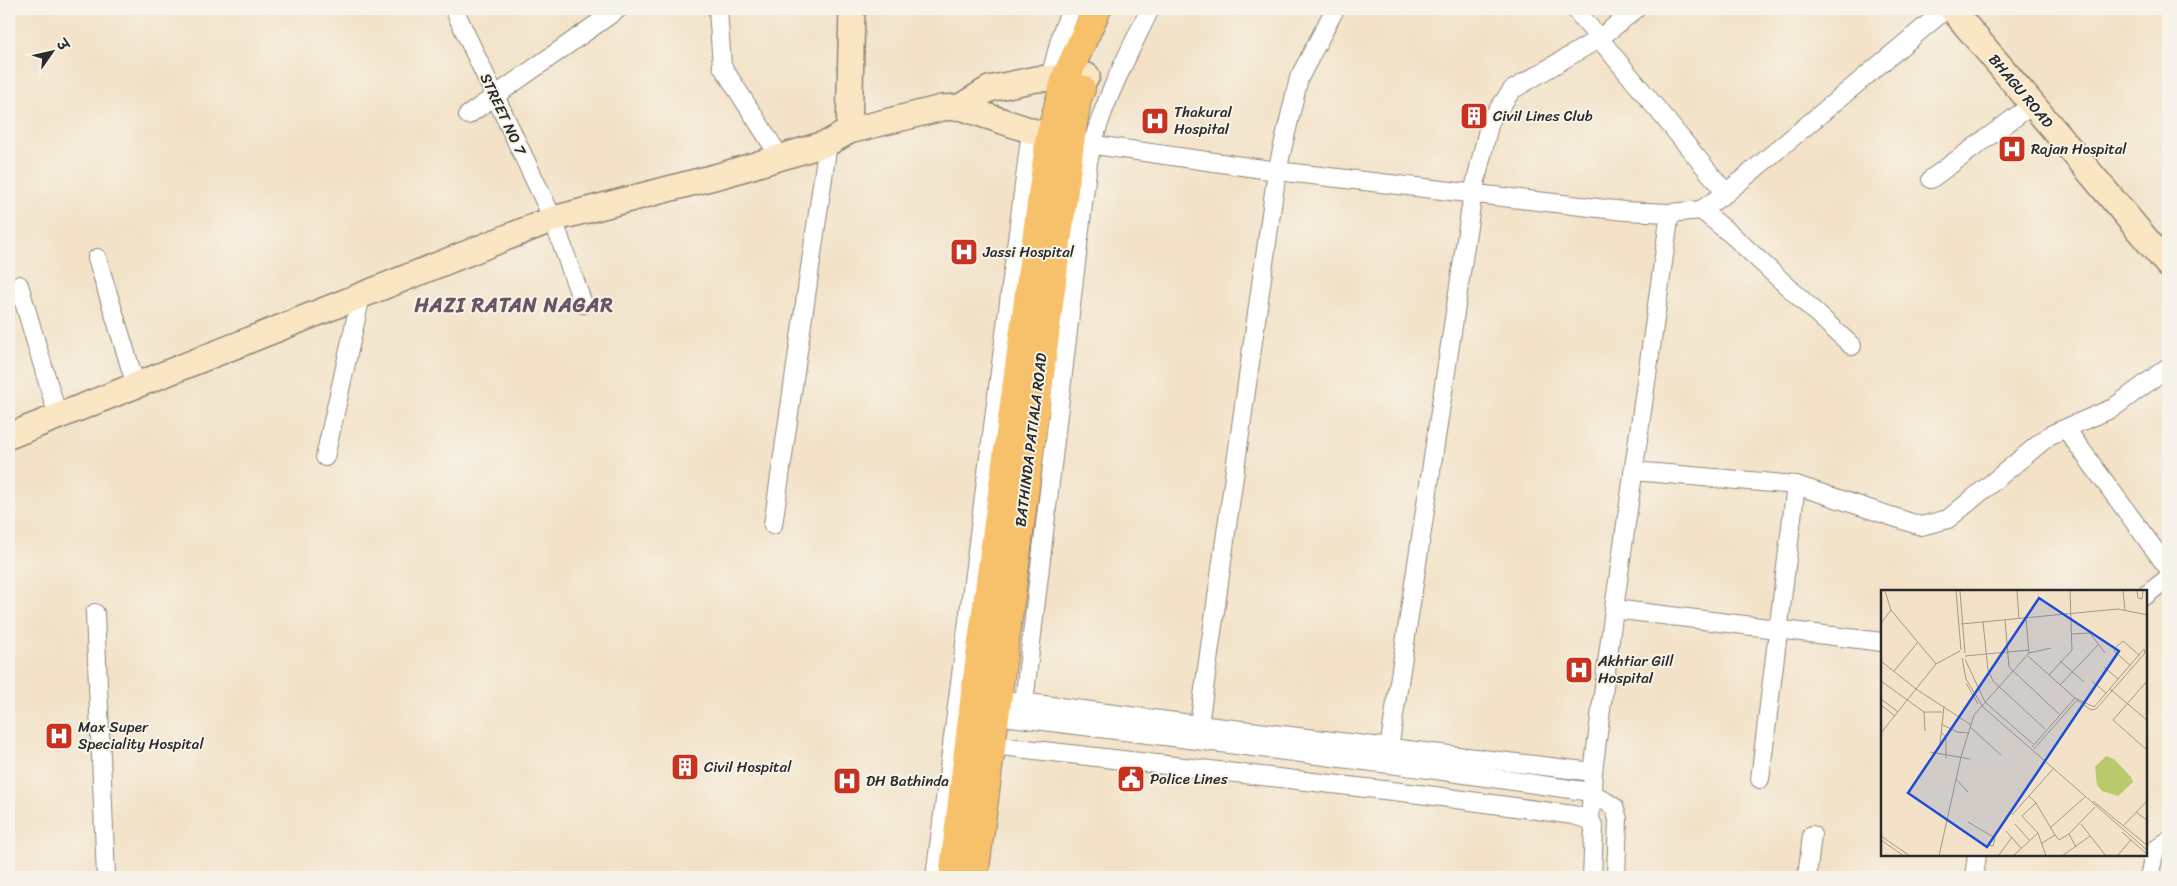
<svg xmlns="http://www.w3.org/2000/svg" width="2177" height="886" font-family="Sriracha,'Playpen Sans Deva',sans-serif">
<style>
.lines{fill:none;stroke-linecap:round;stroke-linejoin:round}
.street-casing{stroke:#8f8679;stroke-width:20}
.secondary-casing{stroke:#8f8679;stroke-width:28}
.highway-casing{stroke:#8f8679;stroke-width:30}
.street{stroke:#fff;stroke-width:18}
.secondary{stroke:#fbe6c4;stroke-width:25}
.highway{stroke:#f6c16b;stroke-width:28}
.labels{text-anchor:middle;stroke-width:4;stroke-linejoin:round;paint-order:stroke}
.street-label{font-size:15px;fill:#2b2b2b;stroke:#f7f3e8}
.poi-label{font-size:15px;fill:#2b2b2b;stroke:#f7f3e8;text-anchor:start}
.district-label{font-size:20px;font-weight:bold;letter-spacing:1px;fill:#6a5564;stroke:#f7f3e8}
.inset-road{fill:none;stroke:#a39989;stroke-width:1}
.view{fill:#1d4ed8;fill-opacity:0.15;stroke:#1d4ed8;stroke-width:2.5}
.inset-edge{fill:none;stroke:#2b2b2b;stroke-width:2.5}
</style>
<rect width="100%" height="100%" fill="#f7f3e8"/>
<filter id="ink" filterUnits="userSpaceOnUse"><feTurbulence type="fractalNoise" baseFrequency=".02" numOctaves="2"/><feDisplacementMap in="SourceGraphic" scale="10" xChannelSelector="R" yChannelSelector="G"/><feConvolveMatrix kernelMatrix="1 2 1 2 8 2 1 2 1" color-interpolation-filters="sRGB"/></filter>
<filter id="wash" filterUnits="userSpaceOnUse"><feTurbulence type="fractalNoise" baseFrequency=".0096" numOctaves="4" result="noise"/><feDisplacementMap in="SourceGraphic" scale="20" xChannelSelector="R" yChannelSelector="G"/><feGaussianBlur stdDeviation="1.12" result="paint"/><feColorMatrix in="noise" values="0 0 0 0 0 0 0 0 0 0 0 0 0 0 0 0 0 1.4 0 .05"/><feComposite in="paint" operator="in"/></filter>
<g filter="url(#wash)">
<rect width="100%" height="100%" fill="#f3e2c7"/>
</g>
<g filter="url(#ink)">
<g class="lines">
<defs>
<g id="street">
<polyline points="454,9 553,219 583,304"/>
<polyline points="718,9 722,66 780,157"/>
<polyline points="1575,9 1726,193"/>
<polyline points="1050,78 1062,32 1071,9"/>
<polyline points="468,115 618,9"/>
<polyline points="1060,140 1277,171 1624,211 1670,213 1701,210 1726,193 1946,9"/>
<polyline points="1931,179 2033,104"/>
<polyline points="1701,210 1732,235 1852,346"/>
<polyline points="97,258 136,386"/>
<polyline points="19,285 58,417"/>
<polyline points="2066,429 2168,568"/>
<polyline points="325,457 361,296"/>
<polyline points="1633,471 1796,485 1921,526 1948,519 2050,435 2113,408 2168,367"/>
<polyline points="773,525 828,143"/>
<polyline points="2146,595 2168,578"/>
<polyline points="1614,609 1882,642"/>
<polyline points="95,613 106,877"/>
<polyline points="1013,701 1199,725 1593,772"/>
<path d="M1024,702L1088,162C1100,107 1126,59 1150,9"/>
<polyline points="995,715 1429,769 1591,792 1614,807 1618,819 1616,877"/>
<polyline points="1199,725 1277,171 1299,78 1335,9"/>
<polyline points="991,745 1427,795 1573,815 1590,820 1594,827 1592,877"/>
<polyline points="1389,749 1473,193 1490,121 1512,90 1600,38 1636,9"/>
<polyline points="1760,779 1796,485"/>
<polyline points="1590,820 1593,772 1614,609 1670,213"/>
<polyline points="935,877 1031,131"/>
<polyline points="1807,877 1812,835"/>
<polyline points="1974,877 1977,855"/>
<polyline points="2149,877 2155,850 2168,841"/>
</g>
<g id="secondary">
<polyline points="1952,9 2168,265"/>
<polyline points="960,107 989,89 1036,79 1087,76"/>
<polyline points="849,131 852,9"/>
<polyline points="9,436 553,219 722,175 828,143 849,131 942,108 960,107 1050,137"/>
</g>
<g id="highway">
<polyline points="953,877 975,694 1050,137 1066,77 1097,9"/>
<polyline points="974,877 1070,143 1077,99 1081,89"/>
</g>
</defs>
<use href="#street" class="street-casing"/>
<use href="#secondary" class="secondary-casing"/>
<use href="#highway" class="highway-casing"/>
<use href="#street" class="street"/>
<use href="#secondary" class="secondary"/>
<use href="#highway" class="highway"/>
</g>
</g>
<defs>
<symbol id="building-square" viewBox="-11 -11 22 22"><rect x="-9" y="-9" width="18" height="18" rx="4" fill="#c8321e" stroke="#f7f3e8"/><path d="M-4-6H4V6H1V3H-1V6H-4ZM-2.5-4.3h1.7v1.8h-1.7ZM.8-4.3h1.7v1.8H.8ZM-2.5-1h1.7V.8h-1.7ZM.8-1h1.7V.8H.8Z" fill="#fff"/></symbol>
<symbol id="hospital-square" viewBox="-11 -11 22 22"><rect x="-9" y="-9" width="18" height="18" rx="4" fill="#c8321e" stroke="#f7f3e8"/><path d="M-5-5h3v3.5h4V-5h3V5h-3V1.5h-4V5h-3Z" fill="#fff"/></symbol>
<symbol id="civic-square" viewBox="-11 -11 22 22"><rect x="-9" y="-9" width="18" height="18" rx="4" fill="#c8321e" stroke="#f7f3e8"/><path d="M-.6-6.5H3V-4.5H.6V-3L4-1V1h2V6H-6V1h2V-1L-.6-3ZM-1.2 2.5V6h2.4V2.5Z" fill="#fff"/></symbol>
</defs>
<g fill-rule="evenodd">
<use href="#building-square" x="1458" y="100" width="32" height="32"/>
<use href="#hospital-square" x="1139" y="105" width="32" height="32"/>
<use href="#hospital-square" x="1996" y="133" width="32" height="32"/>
<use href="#hospital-square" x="948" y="236" width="32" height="32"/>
<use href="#hospital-square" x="1563" y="654" width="32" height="32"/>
<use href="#hospital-square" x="43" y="720" width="32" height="32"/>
<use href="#building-square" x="669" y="751" width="32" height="32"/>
<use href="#civic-square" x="1115" y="763" width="32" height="32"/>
<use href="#hospital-square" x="831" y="765" width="32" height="32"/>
</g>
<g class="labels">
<g class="street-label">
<text transform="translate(2021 91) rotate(50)" y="5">BHAGU ROAD</text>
<text transform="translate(503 114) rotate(65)" y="5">STREET NO 7</text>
<text transform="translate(1031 440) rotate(-83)" y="5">BATHINDA PATIALA ROAD</text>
</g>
<g class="poi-label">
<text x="1174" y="117">Thakural<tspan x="1174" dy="17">Hospital</tspan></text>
<text x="1493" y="121">Civil Lines Club</text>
<text x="2031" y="154">Rajan Hospital</text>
<text x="983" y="257">Jassi Hospital</text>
<text x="1598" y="666">Akhtiar Gill<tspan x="1598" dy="17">Hospital</tspan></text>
<text x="78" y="732">Max Super<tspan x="78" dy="17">Speciality Hospital</tspan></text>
<text x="704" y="772">Civil Hospital</text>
<text x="1150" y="784">Police Lines</text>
<text x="866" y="786">DH Bathinda</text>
</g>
<g class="district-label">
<text x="514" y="312">HAZI RATAN NAGAR</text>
</g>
</g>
<g transform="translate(1881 590)">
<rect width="266" height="266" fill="#f3e2c7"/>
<path d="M225,166L233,169L250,187L252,192L237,206L221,201L216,195L214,177Z" fill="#bac96b"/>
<path class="inset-road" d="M4,1L10,20L55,74M75,1L80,60M79,1L84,63M136,1L138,29M242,1L244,20M256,1L257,8L261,9L262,1M124,30L128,77L178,124M102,32L107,80L112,91L164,139M0,33L10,20M80,34L237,19L267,25M190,44L209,43L224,63M148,63L170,58M84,66L148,60M147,66L195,109M81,68L85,89L102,117L267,261M84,69L104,112L152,154M0,71L35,99L55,74L79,61M179,71L203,92M249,75L233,61L234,58L242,51L258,65M223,77L237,89M13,81L37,52M168,85L191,60L189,1M267,90L232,130L267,161M0,91L43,122H61M211,91L225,103M85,93L97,114M179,95L217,55M229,99L267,131M0,109L17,122M0,115L14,126M43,122L44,141M60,134L76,142L88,143M89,137L120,165M60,142L65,147V168M0,143L35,99L90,135M59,154L63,116M151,157L194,108L213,117L263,59M153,159L196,110L210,120L215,119L264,63L263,59M49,162L89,169M75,189L87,202M148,206L155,213L141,226L157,243M212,211L267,256M155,213L174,245L161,253M255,222L267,231M131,225L172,179M87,232L114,248L112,256L108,255M134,234L148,250M200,234L225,266M243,235L267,210M170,237L204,207M125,241L140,258M241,242L267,265M188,244L214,217M174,245L178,250L188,244L195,257M0,246L29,266M0,250L23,266M118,265L131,247M58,266L80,167L93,125L148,63L145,28M132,266L157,243L165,266M181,266L209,246M236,266L250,250"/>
<path class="view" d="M158,8L238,61L106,257L27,203Z"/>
<rect width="266" height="266" class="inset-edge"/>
</g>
<rect width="2177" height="886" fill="none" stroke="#f7f3e8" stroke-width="30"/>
<g transform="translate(52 52) rotate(56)" stroke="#f7f3e8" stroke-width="4" paint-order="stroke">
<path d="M0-4L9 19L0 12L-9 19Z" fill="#2b2b2b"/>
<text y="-8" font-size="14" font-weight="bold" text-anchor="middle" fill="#2b2b2b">उ</text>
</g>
</svg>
